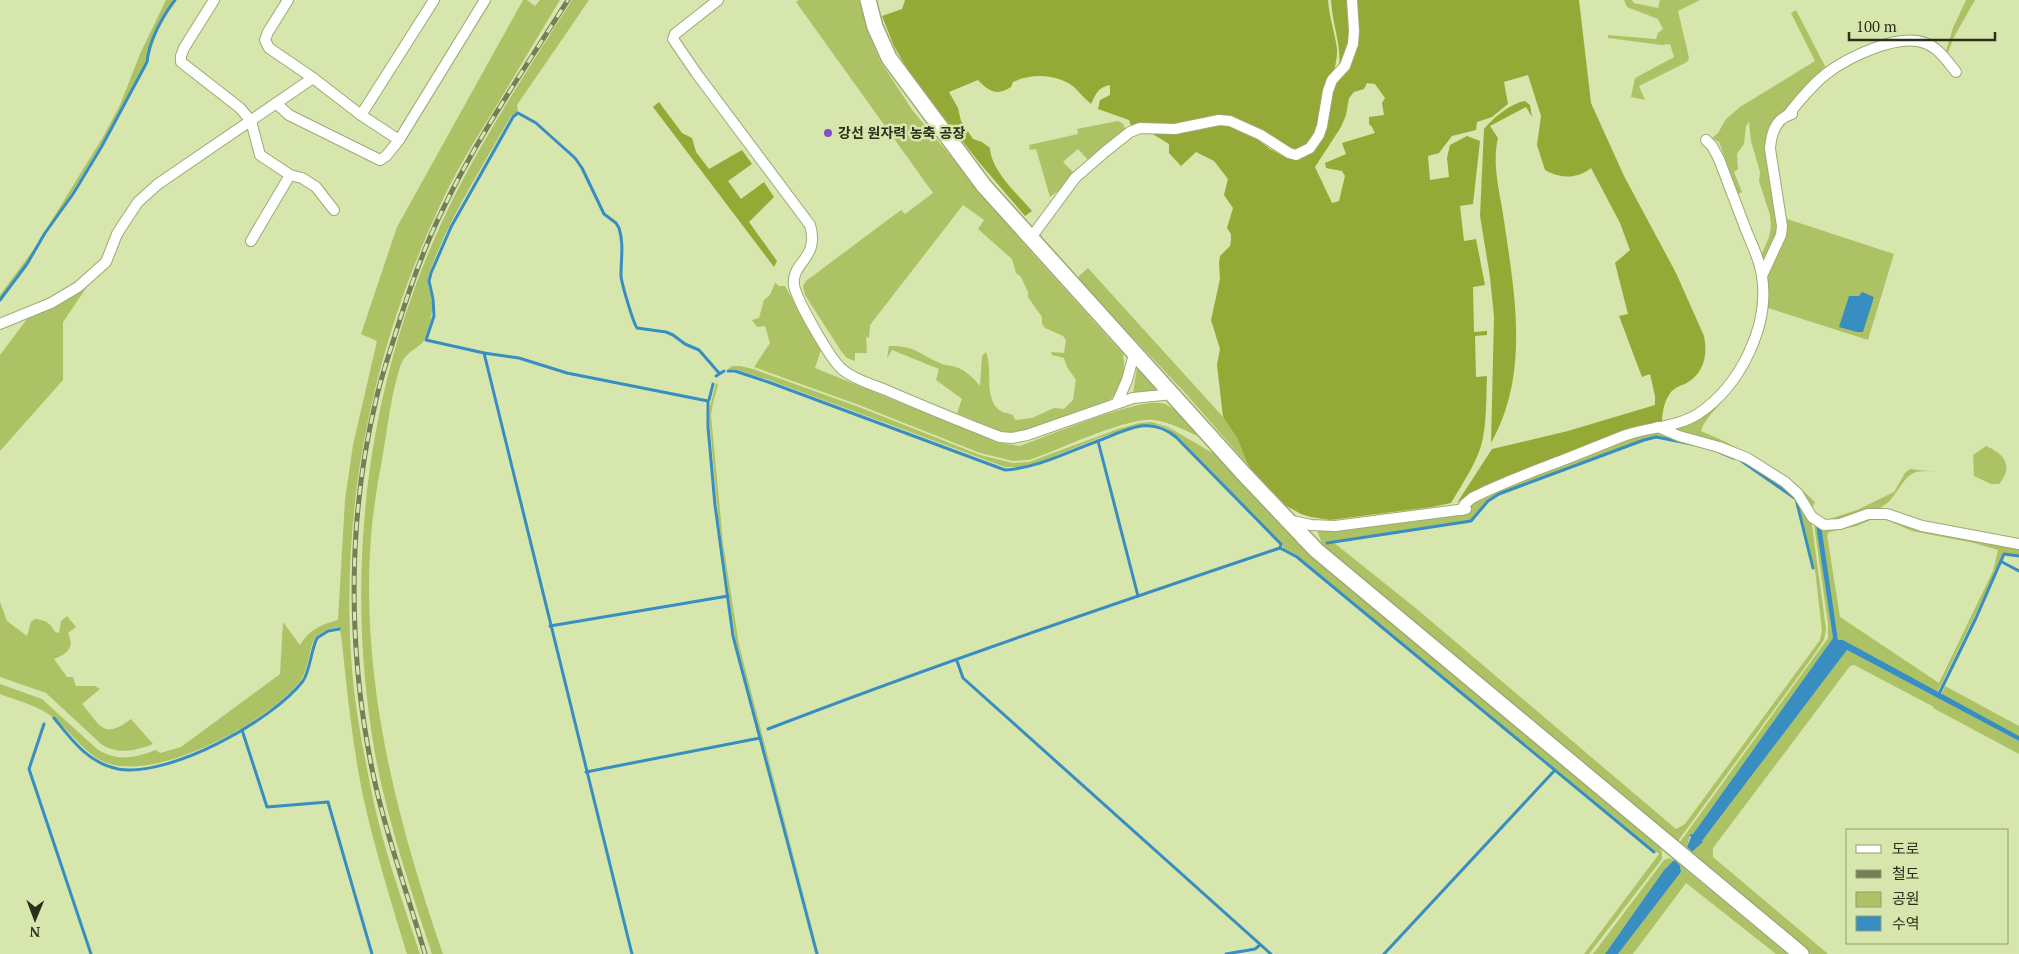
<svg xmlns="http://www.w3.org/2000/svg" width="2019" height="954" font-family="'PT Serif','Noto Sans KR',serif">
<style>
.green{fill:#adc264;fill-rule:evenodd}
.forest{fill:#94a936;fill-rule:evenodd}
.water{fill:#388dc1}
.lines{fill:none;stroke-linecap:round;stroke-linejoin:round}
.stream{stroke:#388dc1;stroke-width:3}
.minor-casing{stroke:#9daa74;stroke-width:12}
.primary-casing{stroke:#9daa74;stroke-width:18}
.minor{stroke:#fff;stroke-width:10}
.primary{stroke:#fff;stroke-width:15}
.rail-casing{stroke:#747e59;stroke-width:5}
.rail{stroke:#d7e6ad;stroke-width:3;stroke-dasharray:9;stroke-linecap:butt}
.poi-dot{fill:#8250c8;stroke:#d7e6ad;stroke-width:2}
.labels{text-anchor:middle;stroke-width:5;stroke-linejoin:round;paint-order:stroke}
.poi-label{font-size:14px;font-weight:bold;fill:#2b301a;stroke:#d7e6ad;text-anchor:start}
</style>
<rect width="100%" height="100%" fill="#d7e6ad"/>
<g class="green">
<polygon points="166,0 173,0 148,50 145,63 105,138 57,217 48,227 25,265 0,298 0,295 34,249 103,137 120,105 140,54"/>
<path d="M523,0H527L535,6L540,0H560C537,38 515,75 492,113C475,140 458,168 444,197C374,343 339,506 352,669C355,709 363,749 371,789C382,845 402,900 420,954H407C391,902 375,850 363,796C352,742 347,689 341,634L338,627L328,629L315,637C309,649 308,670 301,680C270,721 158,782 107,763C84,754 73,734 55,719C40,706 18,701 0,694V684L42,699L97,749C117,762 134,758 156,750L160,753L181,747L280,674L283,622L300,645C310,629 321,625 338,620L345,500L353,445L377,341L361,334L397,227Z"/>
<path d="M572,0H589L517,105L518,112L511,116C483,166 448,219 429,274C426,284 431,293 432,304C433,315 429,328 425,338C422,348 405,350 400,367C391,395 388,425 383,454C378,482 373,509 371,537C360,680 397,821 443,954H432C411,890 389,826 376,759C341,567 368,365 457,191C491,125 532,63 572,0Z"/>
<path d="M799,0H860L868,33L880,61L913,111L1023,243L1123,354C1126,374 1123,390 1106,403L1031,430L1012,434L1002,433L957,413L962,399L936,380L939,369L892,350L887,358L889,346C916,346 917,353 940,363C944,365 948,365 952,366C963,368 973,377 980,386L982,356L986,352C993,369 984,396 998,409C1002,413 1008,413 1013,415L1015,420L1032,418L1054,408L1064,409L1073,400L1076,380L1067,367L1064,358L1052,355L1051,352L1064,353L1066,340L1063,336L1045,328L1042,324V317L1028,297V292L1021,277L1016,273L1012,259L978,229L984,220L963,205L870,325L869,338L866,337L867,353H855V361L847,358L841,351L805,295L803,286L806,281L901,210L905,214L933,193L796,2Z"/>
<polygon points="1624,0 1632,0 1634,3 1658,8 1660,0 1700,0 1678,11 1689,58 1687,62 1639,86 1645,100 1631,97 1635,78 1674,57 1670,44 1662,45 1608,38 1608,35 1656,39 1658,33 1663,29 1658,19 1627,7"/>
<polygon points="1966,0 1975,0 1954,37 1947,55 1945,54 1953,28"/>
<polygon points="1796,10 1827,70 1785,110 1770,125 1767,131 1766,151 1777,221 1775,240 1763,265 1760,258 1769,237 1771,227 1770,215 1759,181 1760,172 1751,141 1749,122 1746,126 1744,144 1737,154 1738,169 1734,172 1742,192 1738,194 1719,142 1712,138 1718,133 1726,119 1740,107 1815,61 1791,13"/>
<path d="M1118,121C1123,123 1125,125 1125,131L1089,161L1078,149L1063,162L1074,173L1058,191L1050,197L1036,149L1030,150L1029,145L1078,134L1077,129Z"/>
<polygon points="1784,218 1894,254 1868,340 1765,307 1768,270"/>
<polygon points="1088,268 1223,417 1237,438 1248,465 1187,395 1077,278"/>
<polygon points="93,278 63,322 63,380 0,451 0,355 30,315"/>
<path d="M775,283L779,286H785L821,350L815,368L1000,443L1019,446C1048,437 1142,395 1165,404C1178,409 1189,426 1198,436C1184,430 1169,422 1154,420C1126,417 1059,450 1029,460L1013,461L980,453L859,405L754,367L770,343L765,326L757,327L752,320L759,318L764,300L770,295Z"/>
<path d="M732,366H740L753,369L859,407L980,455L1013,463L1029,462L1118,429L1139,423L1152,422L1168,427L1216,455L1298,543L1473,692L1658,845L1662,852V859L1589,954H1584L1659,854L1298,556L1283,548L1282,543L1177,436C1171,431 1165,426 1157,425C1131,421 1065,452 1038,463L1022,467H1005L772,381L735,369H728Z"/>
<polygon points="1137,367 1158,390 1133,393"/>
<polygon points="716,383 718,384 713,403 711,415 723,543 739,645 819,954 735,637 718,515 710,426 710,407"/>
<path d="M1720,396L1724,398C1717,410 1705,417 1701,431L1726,442L1767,465L1795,483L1815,502L1811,510L1787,482L1679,433L1668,426Z"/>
<path d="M1657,430L1721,448L1735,455L1787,485L1800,498L1811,518L1826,629L1824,640L1811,659L1678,841L1571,754L1322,544L1317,530H1330L1468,511V504C1490,484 1550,467 1580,455C1604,446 1630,433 1657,430ZM1657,436L1707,446L1741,459L1797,498L1815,570L1822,630L1820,640L1685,824L1676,829L1418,610L1338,546L1334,543H1327L1471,520L1487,501L1499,493L1555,474L1644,439Z"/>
<path d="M1986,446C2004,453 2014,467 1999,484H1991L1974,476L1973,455Z"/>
<path d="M1910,469L1938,472C1931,472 1921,470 1914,473C1902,478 1897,496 1886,504C1869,517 1844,519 1823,521L1857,510L1894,492L1905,473Z"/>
<path d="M1874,515L2019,547V555L2003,553L2001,562L1937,693L1843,640H1838L1820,525ZM1882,518L1912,531L1974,543L1998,550L1993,571L1939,683L1840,617L1827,535L1829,532L1857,526L1873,519Z"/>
<polygon points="1814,524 1816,524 1818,531 1833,638 1693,834 1690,835 1687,847 1680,842 1828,638 1828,624"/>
<path d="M0,602L7,621L27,636L31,622L35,619C46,620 50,623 55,632L59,633L61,621L67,616L76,627L68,633C75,648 67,654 54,659L67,677H73L76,686H95L100,689L82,704C101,726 103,740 131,719L153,744C135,751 118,755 101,744L46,693L0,677Z"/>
<polygon points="1847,650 2019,741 2019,754 1933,708 1934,707 1854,665 1850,666 1713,848 1713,857 1828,954 1811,954 1752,902 1692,852 1702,843 1702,841"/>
<polygon points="1945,686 2019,726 2019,736 1941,695"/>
<polygon points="1669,858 1674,860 1664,870 1605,954 1593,954 1664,860"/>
<polygon points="1680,865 1787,954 1776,954 1686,883 1633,954 1618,954 1681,872"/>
</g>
<g class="forest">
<path d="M905,0H1328C1329,17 1335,32 1337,49C1339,62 1320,125 1313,138C1310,144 1301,148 1295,152L1240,121L1132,128L1129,120L1098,109L1100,100L1110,95V85C1098,87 1096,94 1091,104C1085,99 1080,93 1074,87C1057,74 1032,73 1013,82L1011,87C997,96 989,92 978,80L949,92L958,108L961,121L973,139L982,142L990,148C991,171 1018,194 1032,211L1025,216L978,161L910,74L894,46L882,16L902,9Z"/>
<path d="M1331,0H1349L1352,42L1339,69C1342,45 1332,24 1331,0Z"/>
<path d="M1356,0H1579L1591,103L1624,176L1676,273L1704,336C1708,355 1704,374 1685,384C1679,386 1672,389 1669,395C1664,402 1662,414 1662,422L1620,432L1483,486L1472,492L1457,503L1492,449L1568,431L1655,405V396L1650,374L1642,377L1619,316L1628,314L1615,263L1630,250L1620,223L1591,168C1578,179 1559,179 1545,170L1537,145L1541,116L1528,75L1504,82L1508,104L1492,117L1477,122L1476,130L1452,136L1439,153L1428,156L1430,180L1449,177L1447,158L1450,145L1467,136L1480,141L1473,204L1460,206L1464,241L1476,239L1485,285L1473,287L1474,332L1487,331V335L1475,336L1476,377L1487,376C1486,397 1487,426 1481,446C1475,465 1464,481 1454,498L1451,503L1432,507L1330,520L1311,517L1301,514L1281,503L1248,465L1237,438L1223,417L1217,365L1220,349L1211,320L1220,279L1219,263L1220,256L1230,246L1231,240V234L1227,228L1233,208L1224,195L1228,179L1214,161L1196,152L1181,166L1169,153V144L1146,130L1223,123L1245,130L1270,149L1285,157L1290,158L1308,154L1330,90L1347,66ZM1367,83L1375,84L1385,98L1382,103L1384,115L1369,117V124L1372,127L1375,133L1342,143L1346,154L1325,163L1326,168L1342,171L1345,176L1339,201L1332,203L1315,167L1341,127L1346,115L1349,98L1354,92L1364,89Z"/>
<path d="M1525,101L1530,105L1532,117L1526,107L1490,126L1498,138C1492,163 1499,189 1503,214C1514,290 1531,372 1491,443L1494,317L1490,277L1480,216L1484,129C1493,118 1511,103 1525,101Z"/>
<polygon points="659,102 682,133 692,138 696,152 709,169 742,150 752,164 728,181 741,199 764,182 774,197 749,222 777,261 774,267 653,107"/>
</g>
<g class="water">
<polygon points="1862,292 1874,297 1863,332 1857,332 1839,327 1849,296 1859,296"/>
<polygon points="1816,524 1820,525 1822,532 1838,640 1843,640 2019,736 2019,741 1847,650 1702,841 1703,842 1692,852 1687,847 1691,837 1689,835 1693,834 1833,638"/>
<polygon points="1674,860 1680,865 1681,872 1618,954 1605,954 1664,870"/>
</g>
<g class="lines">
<g class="stream">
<path d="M0,300L27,264L45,233L73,194L102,146L147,62C149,41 162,17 175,0"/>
<polyline points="484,353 519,358 567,373 708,401 708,427 715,505 733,636 760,738"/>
<path d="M728,371H735L771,383L1005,470C1038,468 1067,452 1098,441L1138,596"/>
<polyline points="716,376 724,371"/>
<polyline points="709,400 713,384"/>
<path d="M1098,441C1127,430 1150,415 1176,437L1281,544L1280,548"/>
<polyline points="1719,452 1734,458"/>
<polyline points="1740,460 1796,499 1813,568"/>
<polyline points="1327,543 1471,521 1488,501 1499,494 1644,440 1656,437 1692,444"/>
<polyline points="2002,562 2019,571"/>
<polyline points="550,626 728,596"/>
<polyline points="957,661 963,678 1271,954"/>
<polyline points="1938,696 1976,618 2004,554 2019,556"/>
<path d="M54,718C71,739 88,763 118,769C169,778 272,721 303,681C310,671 311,650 317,638L328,631L339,629"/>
<polyline points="44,724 29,769 91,954"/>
<path d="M768,729C937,664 1108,606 1280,548L1297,557L1654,852"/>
<polyline points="242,730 267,807 328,802 372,954"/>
<polyline points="586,772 760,738 817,954"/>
<path d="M632,954L484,353L426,340L434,316L433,299L429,281L431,273L451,227L513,117L518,113L536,123L575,158L582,168L604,214L616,223L619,228C624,244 621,258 621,275C621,282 633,322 637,328L666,332L673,335L685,344L699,350L719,373"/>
<polyline points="1226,954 1255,949 1260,945"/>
<polyline points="1384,954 1555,770"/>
</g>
<defs>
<g id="minor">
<polyline points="214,0 184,48 181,56 181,62 240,108 251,121 260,155 290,175 302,178 316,187 334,210"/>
<polyline points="288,0 268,32 265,40 269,48 313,78"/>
<path d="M718,0L675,34L673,39L697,74L810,225C820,259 791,262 794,285C796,299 831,361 843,370C855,380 874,385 888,391C925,407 962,422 1000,437L1012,438L1027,435L1133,398L1173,394"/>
<polyline points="276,103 289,115 380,160 386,156 399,140 485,0"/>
<polyline points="361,115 399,140"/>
<path d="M1787,116C1799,101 1811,86 1826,74C1848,57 1898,33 1925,43C1939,48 1947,61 1956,72"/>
<polyline points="1030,239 1075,178 1106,151 1130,132 1140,128 1175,129 1219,120 1230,121 1261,135 1289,153 1296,155 1310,148 1319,135 1322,126 1328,91 1332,80 1345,66 1353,44 1354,31 1352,0"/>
<polyline points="251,241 290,175"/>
<path d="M1762,276L1781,235L1782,226L1770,149C1771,133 1776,118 1792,114"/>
<polyline points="0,324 51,303 78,287 106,262 117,234 124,223 138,202 158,184 313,78 361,115 434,0"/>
<polyline points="1117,403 1127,380 1134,354"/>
<polyline points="1658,427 1679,436 1719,447 1747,458 1785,482 1798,494 1812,517 1824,525 1840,524 1868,514 1887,514 1922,526 2019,544"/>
<path d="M1461,510L1465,504L1472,498C1501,483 1532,472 1563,460C1584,452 1605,443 1626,435C1649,427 1678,427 1698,414C1740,386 1770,326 1762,276C1760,260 1752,245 1746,230C1737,206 1728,183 1719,159L1712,146L1706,140"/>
<polyline points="1287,520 1311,525 1335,526 1466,509"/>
</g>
<polyline id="primary" points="868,0 875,27 889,58 984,186 1243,473 1316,550 1801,954"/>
</defs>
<use href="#minor" class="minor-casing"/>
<use href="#primary" class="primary-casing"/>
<use href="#minor" class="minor"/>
<use href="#primary" class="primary"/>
<defs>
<path id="rail" d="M425,954C407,892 385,832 372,769C348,649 347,520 376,400C381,377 389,355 396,332C409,290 423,249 443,209C478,136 525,68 568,0"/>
</defs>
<use href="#rail" class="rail-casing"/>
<use href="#rail" class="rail"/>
</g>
<circle class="poi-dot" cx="828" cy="133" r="5"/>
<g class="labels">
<g class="poi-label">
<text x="838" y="138">강선 원자력 농축 공장</text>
</g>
</g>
<rect x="1846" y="829" width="162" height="115" fill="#d7e6ad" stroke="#929d72"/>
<rect x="1856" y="845" width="25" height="8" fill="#ffffff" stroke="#929d72"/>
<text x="1892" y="854" font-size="15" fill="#2b301a">도로</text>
<rect x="1856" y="870" width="25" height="8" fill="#747e59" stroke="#929d72"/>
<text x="1892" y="879" font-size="15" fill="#2b301a">철도</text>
<rect x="1856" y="892" width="25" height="15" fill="#adc264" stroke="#929d72"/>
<text x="1892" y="904" font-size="15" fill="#2b301a">공원</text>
<rect x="1856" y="916" width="25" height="15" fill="#388dc1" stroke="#929d72"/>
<text x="1892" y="929" font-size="15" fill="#2b301a">수역</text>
<g transform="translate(35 919) rotate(181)" stroke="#d7e6ad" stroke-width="4" paint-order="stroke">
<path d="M0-4L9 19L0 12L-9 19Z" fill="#2b301a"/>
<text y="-8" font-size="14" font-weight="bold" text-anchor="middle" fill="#2b301a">N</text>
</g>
<path d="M1849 32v8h146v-8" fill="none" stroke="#2b301a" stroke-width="2.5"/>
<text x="1856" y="32" font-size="15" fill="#2b301a" stroke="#d7e6ad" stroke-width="4" paint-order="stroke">100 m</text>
</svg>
